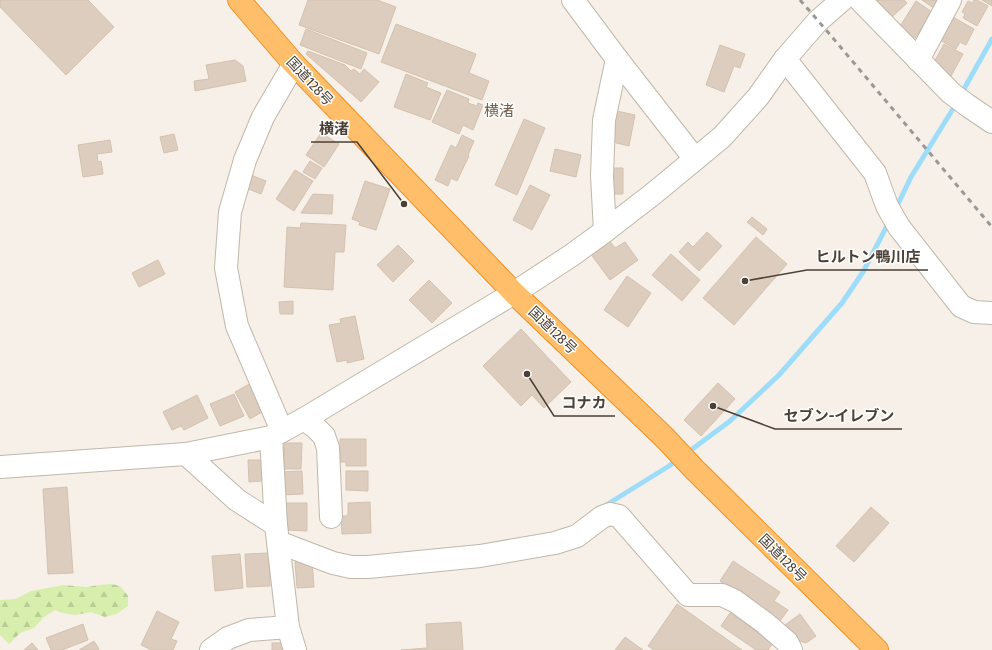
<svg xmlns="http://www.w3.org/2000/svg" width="992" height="650" font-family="'Fira Sans Condensed','Noto Sans JP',sans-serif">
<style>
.forest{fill:url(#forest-firs)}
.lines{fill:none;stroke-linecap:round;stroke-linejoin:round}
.stream{stroke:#9eddf9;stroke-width:5}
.building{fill:#dccdbf;stroke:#d4c2ae}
.minor-casing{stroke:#c2b7a9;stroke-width:24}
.highway-casing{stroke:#f09228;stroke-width:24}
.minor{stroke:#fff;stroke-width:22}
.highway{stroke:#ffbe69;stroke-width:22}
.rail{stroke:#989898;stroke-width:3;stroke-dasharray:5 5;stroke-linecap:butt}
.labels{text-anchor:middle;stroke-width:3;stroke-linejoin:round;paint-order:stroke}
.street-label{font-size:14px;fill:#4a4035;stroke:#fff}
.neighbourhood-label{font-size:15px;fill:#6e5d4b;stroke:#fff}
.leader{fill:none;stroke:#4a4035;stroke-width:1.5}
.callout-dot{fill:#4a4035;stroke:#fff;stroke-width:1.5}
.callout-label{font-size:15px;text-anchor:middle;font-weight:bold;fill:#4a4035;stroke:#fff;stroke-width:3;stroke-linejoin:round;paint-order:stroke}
</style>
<defs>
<pattern id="forest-firs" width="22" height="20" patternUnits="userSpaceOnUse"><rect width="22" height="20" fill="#d7eeac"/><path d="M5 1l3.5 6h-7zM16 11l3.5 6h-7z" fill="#bacd95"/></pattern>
</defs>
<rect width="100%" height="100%" fill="#f6f0e8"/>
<polygon class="forest" points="111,584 120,586 128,596 128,606 116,614 105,617 91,612 75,615 63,613 55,610 44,617 34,628 20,633 9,644 0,635 0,600 16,599 31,591 64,585 86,587 100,585"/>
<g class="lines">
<g class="stream">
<polyline points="964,89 992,39"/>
<polyline points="896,208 911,177 956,104"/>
<polyline points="687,453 730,421 779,375 842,303 863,272 889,222"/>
<polyline points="603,507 669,466 677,460"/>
</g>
</g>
<g class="building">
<polygon points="0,0 88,0 114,27 66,75 0,7"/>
<polygon points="308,0 377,0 396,7 379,54 299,25"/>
<polygon points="875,0 904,0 907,3 891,18"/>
<polygon points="922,0 941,0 935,9"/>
<polygon points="974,0 977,0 988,6 977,26 963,18 965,14 962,12 968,1 972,3"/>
<polygon points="982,0 992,0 992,6"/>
<polygon points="916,1 932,12 915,38 899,28"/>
<polygon points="953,17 974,29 966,45 960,42 956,49 940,40"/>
<polygon points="396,24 476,54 469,73 489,81 482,100 381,62"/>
<polygon points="306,29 367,53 361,69 300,45"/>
<polygon points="944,44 963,54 951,76 932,66"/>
<polygon points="720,45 745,54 740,68 734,66 724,92 706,85"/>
<polygon points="308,51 345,65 351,71 354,69 360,74 364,69 379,82 361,102 306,54"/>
<polygon points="235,60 243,66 246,81 195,91 194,81 209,79 206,65"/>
<polygon points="406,74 428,83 426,87 441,93 430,120 394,107"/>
<polygon points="447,90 469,99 468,103 477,106 478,103 483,105 473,130 463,125 459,134 432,122"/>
<polygon points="612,110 635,115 629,146 608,141"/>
<polygon points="524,119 545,128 517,195 495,185"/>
<polygon points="321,133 339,144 324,167 306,155"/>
<polygon points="174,134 178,150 164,153 160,137"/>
<polygon points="462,135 474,141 468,155 469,156 457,181 451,178 448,186 435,180 451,145 456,148"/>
<polygon points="110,140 112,152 97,154 98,162 101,161 103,174 83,177 78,145"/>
<polygon points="555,149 581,155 576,177 550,171"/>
<polygon points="310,161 322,168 315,179 303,172"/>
<polygon points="613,168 623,168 623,194 612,194"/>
<polygon points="295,170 313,181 294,211 276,199"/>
<polygon points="246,173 266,181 261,194 241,186"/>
<polygon points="365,181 390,189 376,230 359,225 360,222 352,219"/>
<polygon points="530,185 550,195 532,230 513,220"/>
<polygon points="313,194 333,195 332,214 301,213"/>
<polygon points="752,217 767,229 763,235 747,222"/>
<polygon points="301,223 346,225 344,252 335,252 333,290 284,287 287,227 300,228"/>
<polygon points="707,232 722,246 699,271 679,252 688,242 693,247"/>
<polygon points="756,237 787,264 734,325 703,298"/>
<polygon points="609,240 615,248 625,242 638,260 610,280 590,253"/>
<polygon points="398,245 414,261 393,282 377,265"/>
<polygon points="671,254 700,280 682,301 652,275"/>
<polygon points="158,260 165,274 139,287 132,273"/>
<polygon points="627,276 651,293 628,327 604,310"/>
<polygon points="429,280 452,303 432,323 409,300"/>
<polygon points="293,301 293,314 280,314 279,302"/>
<polygon points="355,316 364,359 347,363 347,360 337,362 329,325 341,323 340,319"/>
<polygon points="521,329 571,382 544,408 532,395 521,406 483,366"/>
<polygon points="253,382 269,408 250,419 235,392"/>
<polygon points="718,383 735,399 701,436 684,420"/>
<polygon points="234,394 244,416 220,426 210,404"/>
<polygon points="197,395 208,418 184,430 181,426 172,430 163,412"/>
<polygon points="340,439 366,439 366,466 346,466 346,462 340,462"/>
<polygon points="284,443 302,443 301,469 284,469"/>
<polygon points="248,460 261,460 262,481 249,482"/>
<polygon points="302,471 303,494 281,495 280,472"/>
<polygon points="346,471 368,471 368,491 346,490"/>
<polygon points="67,487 73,573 48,574 43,489"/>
<polygon points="370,502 371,533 342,534 341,516 348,516 348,503"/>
<polygon points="285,503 307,503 307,531 285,530"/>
<polygon points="871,507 889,523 854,562 836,546"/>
<polygon points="269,553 270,586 247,587 245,554"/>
<polygon points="240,554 243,588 215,591 212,556"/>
<polygon points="312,560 314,587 297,588 295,562"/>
<polygon points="733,561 780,592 774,601 788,610 780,621 720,581"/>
<polygon points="677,604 742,650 654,650 648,646"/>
<polygon points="157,611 179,622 171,639 177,641 173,650 151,650 141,645"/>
<polygon points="730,613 773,643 768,650 756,650 721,626"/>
<polygon points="800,614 816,636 806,643 796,640 785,625"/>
<polygon points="461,622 463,650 401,650 427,648 426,624"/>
<polygon points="83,624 88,640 62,650 51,650 46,638"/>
<polygon points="625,637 643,650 615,650"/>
<polygon points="94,641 99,649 97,650 79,650"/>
<polygon points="32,643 38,650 24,650"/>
<rect x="272" y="643" width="13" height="7"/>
</g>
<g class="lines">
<defs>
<g id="minor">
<polyline points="573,0 617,59 695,159"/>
<polyline points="860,0 951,93 967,105 992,122"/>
<polyline points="785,59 875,173 887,206 899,227 961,306 974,312 992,313"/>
<polyline points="918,60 950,0"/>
<polyline points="605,231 602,176 604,120 617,59"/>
<polyline points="304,419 315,427 324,436 328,448 331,517"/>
<polyline points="282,431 237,326 226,268 230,212 245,160 263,117 294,64"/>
<polyline points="271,437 276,525 288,627 295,650"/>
<polyline points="186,454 237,500 276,525"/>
<polyline points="0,467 43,464 186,454 271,437 304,419 514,293 572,255 605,231 653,194 722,137 758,97 785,59 818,21 842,0"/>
<polyline points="278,542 333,563 351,567 368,567 480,556 555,543 577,536 602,517 610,514 619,516 688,595 722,595 735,601 765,623 787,642 791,650"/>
<polyline points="211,650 228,638 249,630 288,627"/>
</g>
<polyline id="highway" points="239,0 294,64 490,268 514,293 665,438 694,469 877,650"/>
</defs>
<use href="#minor" class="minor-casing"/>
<use href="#highway" class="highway-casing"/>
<use href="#minor" class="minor"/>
<use href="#highway" class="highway"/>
<polyline class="rail" points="800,0 827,31 992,227"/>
</g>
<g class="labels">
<g class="street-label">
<text transform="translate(310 81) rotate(47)" y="5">国道128号</text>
<text transform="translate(553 330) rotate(44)" y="5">国道128号</text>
<text transform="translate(783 558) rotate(45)" y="5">国道128号</text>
</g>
<g class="neighbourhood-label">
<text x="499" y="116">横渚</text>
</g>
</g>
<path class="leader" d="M404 204L357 142H311M745 281L807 270H928M527 374L554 416H615M713 406L775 429H902"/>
<g class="callout-dot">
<circle cx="404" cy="204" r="4"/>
<circle cx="745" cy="281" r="4"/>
<circle cx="527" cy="374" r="4"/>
<circle cx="713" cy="406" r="4"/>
</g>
<g class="callout-label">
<text x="334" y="134">横渚</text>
<text x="868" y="262">ヒルトン鴨川店</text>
<text x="584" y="408">コナカ</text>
<text x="839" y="421">セブン-イレブン</text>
</g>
</svg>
